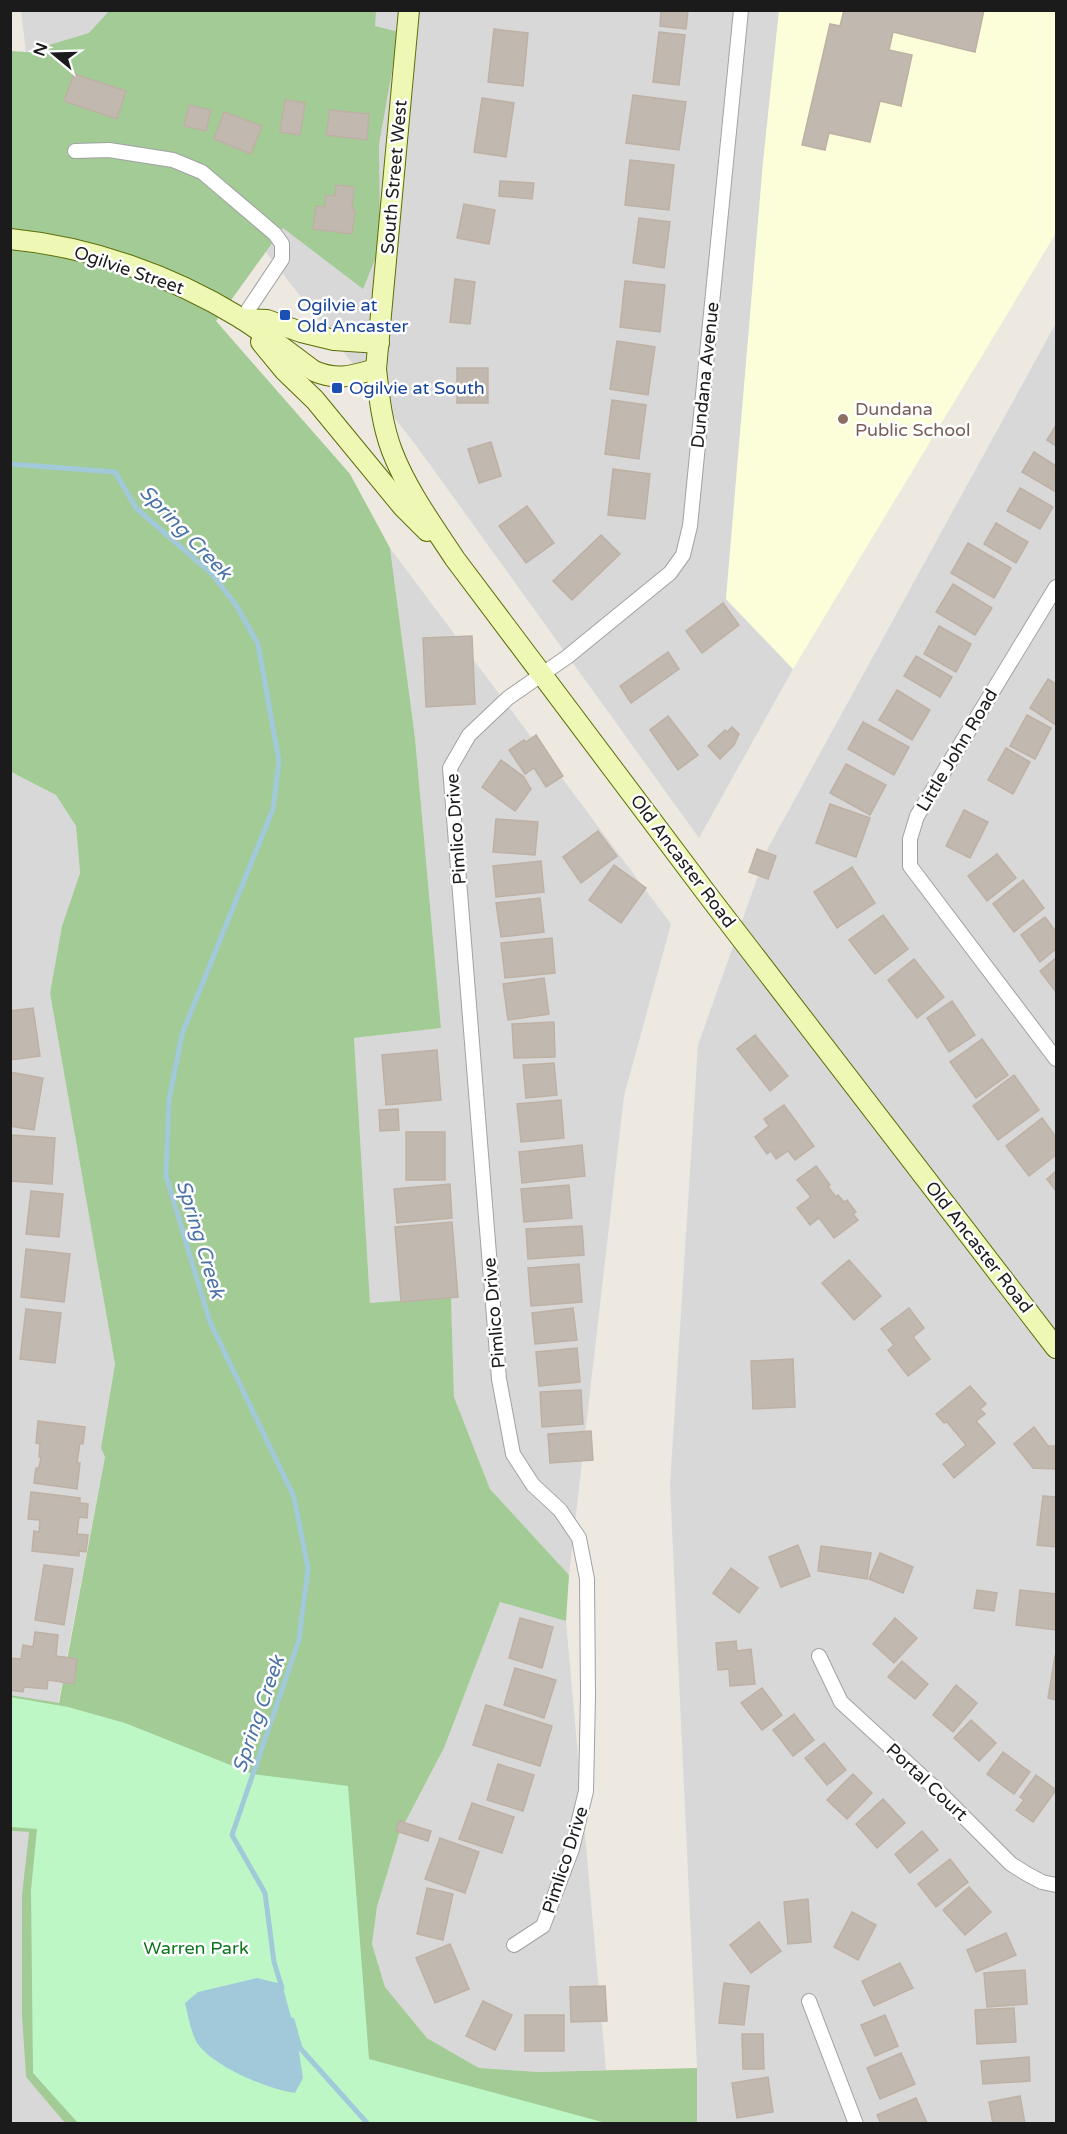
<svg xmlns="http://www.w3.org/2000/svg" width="1067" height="2134" font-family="'Varela Round',sans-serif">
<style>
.residential{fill:#d9d8d8}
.education{fill:#fbfed8}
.forest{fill:#a2cb96}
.park{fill:#bdf7c6}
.water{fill:#a2c9da}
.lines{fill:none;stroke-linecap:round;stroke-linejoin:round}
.stream{stroke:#a2c9da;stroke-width:5}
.building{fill:#c1b8b0;stroke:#beb1a4;stroke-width:1.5}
.street-casing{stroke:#a2a2a2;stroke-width:16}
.secondary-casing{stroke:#5b6d07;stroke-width:22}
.street{stroke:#fff;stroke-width:14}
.secondary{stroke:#eff7b4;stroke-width:20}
.transit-dot{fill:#1a4fb4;stroke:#fff;stroke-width:2}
.education-dot{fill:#8d6e63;stroke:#fff;stroke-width:2}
.labels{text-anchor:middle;stroke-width:5;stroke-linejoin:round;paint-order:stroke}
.street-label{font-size:18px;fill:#1b1b1b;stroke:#fff}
.transit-label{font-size:18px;fill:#164399;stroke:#fff;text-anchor:start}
.education-label{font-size:18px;fill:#785e54;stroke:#fff;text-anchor:start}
.park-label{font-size:18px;fill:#0e751e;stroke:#fff}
.water-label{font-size:20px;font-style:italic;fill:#4b73a7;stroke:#fff}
</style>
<rect width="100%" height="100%" fill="#ede9e1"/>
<g class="residential">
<polygon points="21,11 779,11 763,163 726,599 793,669 699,838 418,448 266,252 91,179 26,52"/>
<polygon points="1056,323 1056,2123 697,2124 697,2068 670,1485 698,1045 768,848"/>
<polygon points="390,548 671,924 624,1096 569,1575 490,1489 454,1397 451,1298 370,1304 354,1038 441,1028 415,738"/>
<polygon points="10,772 56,795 76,826 80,873 62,926 50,993 115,1364 101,1448 105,1457 58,1704 11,1695"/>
<polygon points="500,1602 566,1621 606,2070 539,2072 479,2068 427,2038 385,1987 372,1944 377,1907 399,1834 444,1748"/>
<polygon points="10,1831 29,1832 22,1894 22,2017 26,2077 65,2123 11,2123"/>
</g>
<polygon class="education" points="779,11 1056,11 1056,233 793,669 726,599 763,163"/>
<polygon class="forest" points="109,11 376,11 375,26 399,32 379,144 380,247 363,289 283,228 216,321 350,474 390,548 415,738 441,1028 354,1038 370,1303 451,1297 454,1397 490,1489 569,1575 566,1621 500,1602 444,1748 399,1834 377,1907 372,1944 385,1987 427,2038 479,2068 539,2072 697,2068 697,2123 65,2123 26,2077 22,2017 22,1894 29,1832 11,1831 10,1695 59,1703 105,1457 101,1448 115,1364 50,993 62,926 80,873 76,826 56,795 11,772 11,51 26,52 89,33"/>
<polygon class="park" points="10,1697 68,1707 125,1723 253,1774 348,1786 369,2059 606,2123 78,2123 33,2073 31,1890 37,1829 11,1827"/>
<path class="water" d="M257,1978L282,1984L297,2039L303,2078L295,2093C269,2090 206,2064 195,2039C190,2028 188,2015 185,2003L198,1992Z"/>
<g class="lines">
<g class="stream">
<polyline points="10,464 115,472 136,508 212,574 236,605 258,644 279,761 273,809 182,1034 169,1100 166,1176 210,1322 294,1497 308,1568 299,1640 232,1835 265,1893 274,1962 282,1988"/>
<polyline points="292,2020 300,2048 368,2124"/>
</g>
</g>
<g class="building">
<polygon points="661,10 688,10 686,29 660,26"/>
<polygon points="844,10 984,10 975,52 893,32 889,50 912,55 901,106 880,101 870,142 829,133 825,150 802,145 830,24 840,26"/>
<polygon points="494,29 528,33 523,86 488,82"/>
<polygon points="659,32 685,35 679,85 653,82"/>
<polygon points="74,74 126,91 117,119 64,101"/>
<polygon points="633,95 686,102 679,150 626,143"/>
<polygon points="482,98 514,103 506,157 474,152"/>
<polygon points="285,100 305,103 300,135 280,132"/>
<polygon points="189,105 211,110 206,131 184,126"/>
<polygon points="330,110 369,114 367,140 326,135"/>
<polygon points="224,112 262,126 251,154 214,139"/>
<polygon points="630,160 674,165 669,210 625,205"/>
<polygon points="500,181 534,183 532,199 499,196"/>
<polygon points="336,185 354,187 352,210 355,210 352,234 313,229 316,206 325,207 326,195 335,196"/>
<polygon points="464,204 495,210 489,244 457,238"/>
<polygon points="639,218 670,222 664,268 633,263"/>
<polygon points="455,279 475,282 470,324 450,322"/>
<polygon points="625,281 665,285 660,332 620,327"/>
<polygon points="617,341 655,347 648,395 610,389"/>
<rect x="457" y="368" width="31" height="35"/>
<polygon points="612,400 646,405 639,459 605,454"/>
<polygon points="1056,425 1056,446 1047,440"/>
<polygon points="491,442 501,476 479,483 468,449"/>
<polygon points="1034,452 1056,466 1056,492 1022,472"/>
<polygon points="613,469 650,474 645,519 608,515"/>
<polygon points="1020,488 1053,507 1040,529 1007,511"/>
<polygon points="527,506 554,543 526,563 499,526"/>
<polygon points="996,523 1028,542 1016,563 984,544"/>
<polygon points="601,535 620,554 572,600 553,581"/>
<polygon points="968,543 1011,568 994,598 951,573"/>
<polygon points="953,584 992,608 975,635 936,612"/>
<polygon points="723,603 739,625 702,653 686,631"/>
<polygon points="939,626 971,644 956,672 924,654"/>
<polygon points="472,636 475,704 426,707 423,638"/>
<polygon points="668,652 679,669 631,703 620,686"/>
<polygon points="916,656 952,677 940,697 904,676"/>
<polygon points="1048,679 1056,684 1056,725 1030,708"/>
<polygon points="897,690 930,710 912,740 879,720"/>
<polygon points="1027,715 1051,728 1035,759 1010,746"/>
<polygon points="668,716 698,755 678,770 650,730"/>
<polygon points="863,722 909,747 894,775 848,749"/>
<polygon points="732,727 739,734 734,745 720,759 708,746 725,730 727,732"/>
<polygon points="536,735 563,776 546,787 534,768 525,774 509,750 524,740 526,742"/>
<polygon points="1006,748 1030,762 1013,794 988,780"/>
<polygon points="501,760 523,776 531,789 515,811 482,787"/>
<polygon points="846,764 886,785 870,815 830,793"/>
<polygon points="830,804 870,818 856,857 816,843"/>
<polygon points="964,810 988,822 970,858 946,846"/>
<polygon points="496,819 538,822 535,855 493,852"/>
<polygon points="598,831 617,856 581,883 563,857"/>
<polygon points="757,849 776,856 768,879 749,872"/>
<polygon points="997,854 1016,878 987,901 968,876"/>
<polygon points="541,861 544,892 496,897 493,866"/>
<polygon points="614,865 646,888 621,923 589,900"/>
<polygon points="852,867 875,903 837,928 814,892"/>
<polygon points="1023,880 1044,908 1014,932 993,904"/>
<polygon points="540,898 544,932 501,937 496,903"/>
<polygon points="883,915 908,949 875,974 849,940"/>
<polygon points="1045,917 1056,932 1056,949 1040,962 1021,935"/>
<polygon points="552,938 555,973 505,978 501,943"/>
<polygon points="1056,958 1056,992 1040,971"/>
<polygon points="914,959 944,997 917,1018 888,980"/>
<polygon points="544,978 549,1014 508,1020 503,984"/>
<polygon points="952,1001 975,1035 949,1052 927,1018"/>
<polygon points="33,1008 40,1056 10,1060 10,1011"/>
<polygon points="554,1022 555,1057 514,1058 512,1024"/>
<polygon points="755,1035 788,1076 770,1091 737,1049"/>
<polygon points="982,1039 1008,1075 976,1098 950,1062"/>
<polygon points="437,1050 441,1100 386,1105 382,1055"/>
<polygon points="554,1063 557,1095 526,1098 523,1065"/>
<polygon points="10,1072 43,1078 34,1130 10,1126"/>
<polygon points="1014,1075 1039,1110 998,1140 973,1106"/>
<polygon points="561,1100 564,1138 521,1142 517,1104"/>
<polygon points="784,1105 814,1146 795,1160 788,1151 776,1159 771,1151 767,1154 755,1137 769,1126 764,1119"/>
<polygon points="398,1109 399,1130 380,1131 379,1110"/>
<polygon points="1042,1118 1056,1137 1056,1155 1029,1176 1006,1146"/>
<rect x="406" y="1132" width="39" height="48"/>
<polygon points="12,1135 55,1138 52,1184 10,1181"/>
<polygon points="582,1145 585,1176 522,1183 519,1152"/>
<polygon points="816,1166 830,1185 828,1187 836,1197 838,1195 844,1202 847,1200 856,1212 853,1214 858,1220 834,1238 819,1218 810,1225 797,1208 811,1197 797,1180"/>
<polygon points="1056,1171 1056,1191 1047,1179"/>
<polygon points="450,1184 452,1218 397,1223 394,1189"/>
<polygon points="569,1185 572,1218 524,1222 521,1189"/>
<polygon points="31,1191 63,1194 59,1237 26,1234"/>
<polygon points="452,1222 458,1297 401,1302 395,1227"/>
<polygon points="582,1226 584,1255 528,1259 526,1229"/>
<polygon points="26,1249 70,1254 64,1302 21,1297"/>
<polygon points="849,1260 881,1296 854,1320 822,1283"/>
<polygon points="579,1264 582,1302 531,1306 528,1268"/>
<polygon points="573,1308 577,1340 535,1344 532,1313"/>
<polygon points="909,1308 924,1328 913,1337 930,1359 908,1376 888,1350 894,1345 881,1329"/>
<polygon points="26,1309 61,1313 55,1363 20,1359"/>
<polygon points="577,1348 580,1382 539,1386 536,1352"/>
<polygon points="793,1359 795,1407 753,1409 751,1361"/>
<polygon points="970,1386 986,1404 980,1409 985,1414 976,1421 995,1443 954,1478 943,1464 966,1445 947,1422 944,1423 936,1414"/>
<polygon points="581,1390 583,1424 542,1427 540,1392"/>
<polygon points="38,1421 85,1427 83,1444 80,1443 77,1463 80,1463 77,1489 34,1483 36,1468 39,1468 41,1457 39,1457 40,1444 36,1443"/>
<polygon points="1034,1427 1048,1446 1056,1446 1056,1469 1033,1468 1014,1444"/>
<polygon points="591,1431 593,1460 550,1463 548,1434"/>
<polygon points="31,1492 80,1498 80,1503 88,1504 87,1518 79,1517 77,1534 88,1535 86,1552 79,1551 79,1556 32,1551 34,1531 39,1532 40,1520 28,1519"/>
<polygon points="1043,1496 1056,1497 1056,1547 1037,1545"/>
<polygon points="798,1545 810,1576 781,1587 769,1557"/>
<polygon points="821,1546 871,1553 867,1579 818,1571"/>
<polygon points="880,1553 913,1567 903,1593 869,1579"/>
<polygon points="44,1565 73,1569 64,1625 35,1620"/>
<polygon points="731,1568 758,1588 739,1613 713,1593"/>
<polygon points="977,1590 997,1593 994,1611 974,1608"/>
<polygon points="1020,1590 1056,1594 1056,1630 1016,1625"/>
<polygon points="520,1618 553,1627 542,1668 509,1658"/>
<polygon points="895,1618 917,1638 894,1663 873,1644"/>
<polygon points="35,1632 58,1635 56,1656 77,1659 74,1684 48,1680 47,1689 24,1687 23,1692 10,1690 10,1658 21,1659 23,1645 33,1647"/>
<polygon points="736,1641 737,1651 751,1649 755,1684 730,1686 729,1669 718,1670 716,1643"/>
<polygon points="1055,1656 1056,1656 1056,1700 1048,1698"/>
<polygon points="902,1661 928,1684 915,1699 888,1677"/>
<polygon points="515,1668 556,1680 544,1718 504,1705"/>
<polygon points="956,1685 977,1703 953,1732 933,1715"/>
<polygon points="762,1688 782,1715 762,1730 741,1703"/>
<polygon points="486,1705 552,1726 540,1766 473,1745"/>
<polygon points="794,1714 814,1740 793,1756 773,1730"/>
<polygon points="971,1720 996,1743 979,1761 954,1738"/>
<polygon points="824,1743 846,1770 827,1785 805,1758"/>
<polygon points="1003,1752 1030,1772 1014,1794 987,1774"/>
<polygon points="498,1764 534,1775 523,1811 487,1800"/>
<polygon points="853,1774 872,1793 847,1819 827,1800"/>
<polygon points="1036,1775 1056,1790 1033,1822 1016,1810 1024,1800 1020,1797"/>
<polygon points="883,1799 905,1823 877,1848 856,1824"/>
<polygon points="472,1803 514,1817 502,1853 459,1839"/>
<polygon points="399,1821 431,1831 428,1841 396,1831"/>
<polygon points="922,1831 938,1850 910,1873 895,1854"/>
<polygon points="440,1838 479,1852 465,1893 425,1879"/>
<polygon points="950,1859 968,1882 936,1907 918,1884"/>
<polygon points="969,1887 991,1912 965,1935 943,1910"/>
<polygon points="427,1888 453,1894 443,1940 417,1934"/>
<polygon points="808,1899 811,1942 788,1944 784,1902"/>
<polygon points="852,1912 876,1925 858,1960 834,1947"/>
<polygon points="759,1922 781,1951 751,1973 730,1945"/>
<polygon points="1006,1933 1016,1955 976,1972 967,1950"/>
<polygon points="450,1944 469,1989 435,2003 416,1958"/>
<polygon points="900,1963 913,1988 874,2006 862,1981"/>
<polygon points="1025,1970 1027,2004 987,2007 984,1973"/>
<polygon points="724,1983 749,1986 744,2025 719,2023"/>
<polygon points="605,1986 607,2021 571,2022 570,1987"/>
<polygon points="483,2001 512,2015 495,2050 466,2036"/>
<polygon points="1014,2008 1016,2042 977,2044 975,2010"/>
<rect x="525" y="2015" width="39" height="36"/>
<polygon points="885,2015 898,2046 875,2056 861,2025"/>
<polygon points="742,2034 763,2034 764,2069 743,2069"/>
<polygon points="901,2053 915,2084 880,2099 867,2068"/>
<polygon points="1029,2057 1030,2081 983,2084 981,2061"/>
<polygon points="768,2077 773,2112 737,2118 732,2083"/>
<polygon points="1020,2096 1025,2124 993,2124 989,2102"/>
<polygon points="916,2098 927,2123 881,2124 877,2115"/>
</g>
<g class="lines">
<defs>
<g id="street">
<polyline points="75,151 109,150 173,160 202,172 275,234 282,244 282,259 242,319"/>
<polyline points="1056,587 917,816 910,839 910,866 1056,1059"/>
<polyline points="819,1656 841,1702 938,1791 1011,1864 1027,1874 1042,1882 1056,1885"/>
<polyline points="514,1945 543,1926 572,1849 586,1791 588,1696 587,1579 579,1538 560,1510 533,1485 513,1454 499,1379 450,768 469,735 508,698 567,657 670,573 683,555 690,526 741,10"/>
<polyline points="809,2001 856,2124"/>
</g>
<g id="secondary">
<path d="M409,10L376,369C379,396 382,425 392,451C407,490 432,524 455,559L710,898L1056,1348"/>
<path d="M10,239C91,247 170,275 239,317C265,333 289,353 314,371C338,381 351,376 376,369"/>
<polyline points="242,319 267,320 301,332 334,340 379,343"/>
<polyline points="261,342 284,370 315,400 403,507 427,531"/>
</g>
</defs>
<use href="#street" class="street-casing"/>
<use href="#secondary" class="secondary-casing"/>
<use href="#street" class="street"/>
<use href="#secondary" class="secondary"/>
</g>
<g class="transit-dot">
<rect x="279" y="309" width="12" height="12" rx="3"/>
<rect x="331" y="382" width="12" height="12" rx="3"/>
</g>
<circle class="education-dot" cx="843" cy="419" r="6"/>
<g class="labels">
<g class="street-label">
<text transform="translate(394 177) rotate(-85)" y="6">South Street West</text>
<text transform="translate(129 270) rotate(19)" y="6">Ogilvie Street</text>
<text transform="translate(705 375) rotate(-84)" y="6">Dundana Avenue</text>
<text transform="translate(957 750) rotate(-59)" y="6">Little John Road</text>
<text transform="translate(456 829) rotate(-94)" y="6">Pimlico Drive</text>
<text transform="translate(683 861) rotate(53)" y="6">Old Ancaster Road</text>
<text transform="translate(979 1247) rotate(52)" y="6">Old Ancaster Road</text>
<text transform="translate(494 1313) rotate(-95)" y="6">Pimlico Drive</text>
<text transform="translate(927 1782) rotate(43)" y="6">Portal Court</text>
<text transform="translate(565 1860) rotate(-72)" y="6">Pimlico Drive</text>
</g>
<g class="transit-label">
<text x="297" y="311">Ogilvie at<tspan x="297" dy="21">Old Ancaster</tspan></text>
<text x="349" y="394">Ogilvie at South</text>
</g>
<g class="education-label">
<text x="855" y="415">Dundana<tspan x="855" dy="21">Public School</tspan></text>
</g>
<g class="park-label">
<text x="196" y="1954">Warren Park</text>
</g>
<g class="water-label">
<text transform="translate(186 532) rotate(46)" y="7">Spring Creek</text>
<text transform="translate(201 1239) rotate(73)" y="7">Spring Creek</text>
<text transform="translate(258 1714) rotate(-71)" y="7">Spring Creek</text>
</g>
</g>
<rect width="1067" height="2134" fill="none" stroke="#1b1b1b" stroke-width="24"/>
<g transform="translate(54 54) rotate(289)" stroke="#ffffff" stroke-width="4.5" paint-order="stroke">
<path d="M0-4.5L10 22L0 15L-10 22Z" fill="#1b1b1b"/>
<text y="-9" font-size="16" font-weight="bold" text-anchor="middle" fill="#1b1b1b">N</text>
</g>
</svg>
